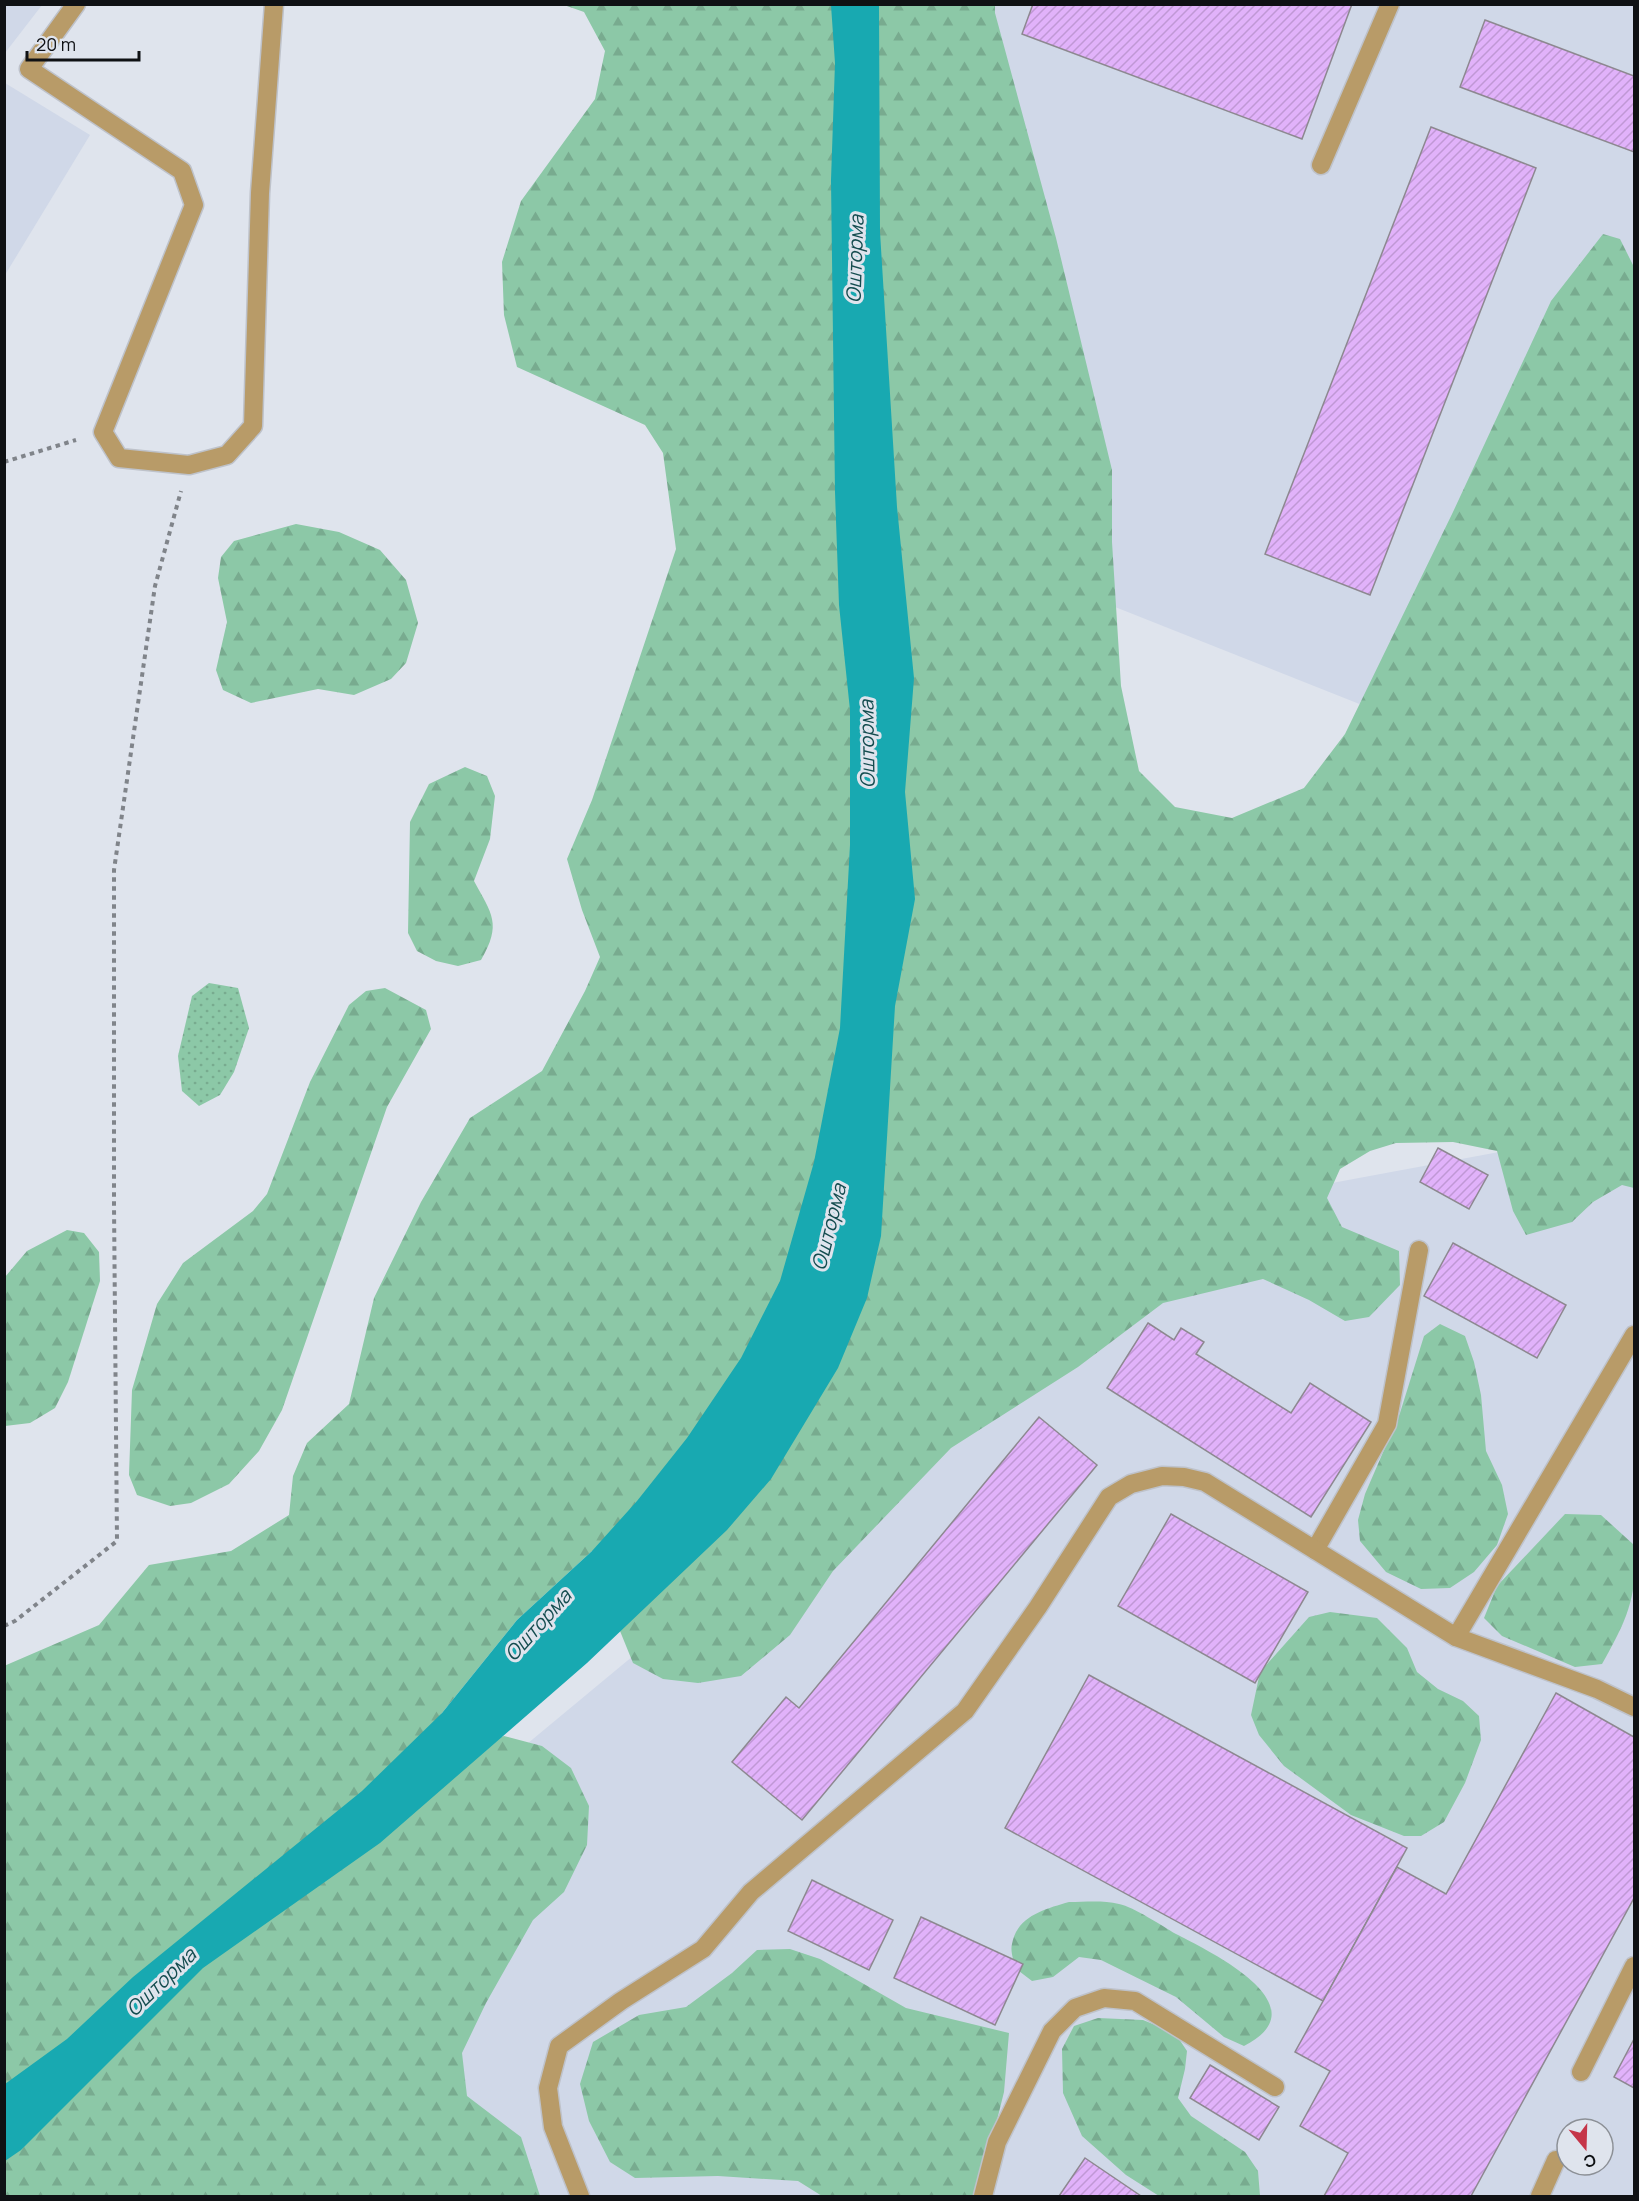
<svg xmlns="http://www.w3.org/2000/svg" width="1639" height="2201" font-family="Manrope,sans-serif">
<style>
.built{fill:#d0d8e8;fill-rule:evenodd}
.grass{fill:url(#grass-dots)}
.forest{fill:url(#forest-firs)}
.water{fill:#18a9b1}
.building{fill:url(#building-hatch);stroke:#8d8890;stroke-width:1.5}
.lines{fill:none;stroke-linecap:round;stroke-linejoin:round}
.service-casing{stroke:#bec2ca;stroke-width:21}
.path{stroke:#80848a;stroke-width:4;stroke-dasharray:4.5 4.5;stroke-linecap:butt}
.service{stroke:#b89b68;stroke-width:18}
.labels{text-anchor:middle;stroke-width:6;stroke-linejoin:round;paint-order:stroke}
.water-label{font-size:20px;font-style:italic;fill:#144c4f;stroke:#dfe4ed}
</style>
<defs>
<pattern id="grass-dots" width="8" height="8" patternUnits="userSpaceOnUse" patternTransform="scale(1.5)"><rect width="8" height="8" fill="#8cc8a7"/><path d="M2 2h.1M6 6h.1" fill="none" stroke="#78ab8f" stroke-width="1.8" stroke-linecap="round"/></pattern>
<pattern id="forest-firs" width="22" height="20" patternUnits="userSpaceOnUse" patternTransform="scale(1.5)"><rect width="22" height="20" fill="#8cc8a7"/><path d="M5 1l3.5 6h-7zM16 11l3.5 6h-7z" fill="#78ab8f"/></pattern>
<pattern id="building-hatch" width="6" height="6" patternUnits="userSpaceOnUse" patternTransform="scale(1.5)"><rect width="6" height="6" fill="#e1b2fa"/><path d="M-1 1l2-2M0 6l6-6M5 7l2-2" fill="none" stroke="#c098d5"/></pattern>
</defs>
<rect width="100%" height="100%" fill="#dfe4ed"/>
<g class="built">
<polygon points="5,4 42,5 5,53 4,5"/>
<polygon points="954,4 1634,5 1634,1032 1576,790 1105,603"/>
<polygon points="5,83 90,135 5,275"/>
<path d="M1634,1127V2196H383L432,1823L1165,1214ZM1567,2129H1603V2165H1567Z"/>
</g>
<polygon class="grass" points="209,983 238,988 249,1028 234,1072 220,1095 199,1106 182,1091 178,1056 192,996"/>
<g class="forest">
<polygon points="564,5 995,5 995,13 1056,238 1112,470 1112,542 1121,686 1139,771 1175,807 1232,818 1304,788 1345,734 1453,512 1551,301 1603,234 1620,239 1634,267 1634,1188 1622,1185 1593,1202 1572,1222 1526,1235 1513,1211 1497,1151 1453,1142 1396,1143 1370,1151 1340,1169 1327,1198 1342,1227 1399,1251 1400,1285 1369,1317 1345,1321 1309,1300 1263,1279 1163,1303 1078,1367 951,1448 833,1571 790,1635 741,1676 698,1683 663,1679 633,1663 620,1631 637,1581 622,1554 592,1551 517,1620 442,1713 431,1731 468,1748 504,1736 542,1746 571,1768 589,1806 587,1845 564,1892 533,1920 486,2003 462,2053 467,2096 521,2137 540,2196 5,2196 4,1666 99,1625 149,1565 231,1551 289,1515 293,1476 307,1443 349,1404 374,1298 421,1202 470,1118 542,1071 585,991 600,957 582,910 567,859 592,800 676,549 663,453 645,425 517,367 504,315 502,262 521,201 595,99 605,51 584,12"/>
<polygon points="296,524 339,532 380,550 406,580 418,623 406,663 391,679 354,695 318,689 251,703 223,690 216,670 227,622 218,578 221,557 234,541"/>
<path d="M465,767L487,776L495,796L490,839L474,881C492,914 502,924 481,960L458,966L436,961L417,951L408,933L410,822L429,784Z"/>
<polygon points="385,988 426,1010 431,1029 387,1107 282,1410 259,1451 229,1484 191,1503 170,1506 137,1495 129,1475 132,1390 157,1304 183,1263 253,1211 267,1194 310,1082 349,1005 366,991"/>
<polygon points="67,1230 84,1233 99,1252 100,1281 68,1382 55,1408 30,1423 5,1426 5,1277 27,1251"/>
<polygon points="1440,1324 1465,1336 1474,1362 1481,1395 1486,1451 1502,1485 1508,1514 1497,1545 1474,1572 1450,1588 1421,1589 1386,1572 1360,1541 1358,1520 1365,1494 1400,1413 1424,1336"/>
<path d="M1565,1514L1601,1515L1634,1545C1638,1597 1627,1619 1602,1664L1575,1667L1502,1636L1484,1618L1497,1586Z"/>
<polygon points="1330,1612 1377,1618 1407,1648 1417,1672 1438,1689 1463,1701 1479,1716 1481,1740 1465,1783 1444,1822 1421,1836 1404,1836 1351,1815 1284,1766 1259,1735 1251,1715 1260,1672 1309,1617"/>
<path d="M1069,1902C1085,1902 1103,1900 1119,1904C1134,1907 1162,1926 1176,1934C1211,1952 1323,2006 1244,2046L1224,2037L1176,1997L1101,1960L1079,1957L1053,1977L1032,1981L1015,1968C1014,1961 1010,1951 1012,1944C1017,1916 1045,1909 1069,1902Z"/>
<polygon points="790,1949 820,1959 906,2008 1009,2033 1004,2092 978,2196 822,2196 798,2181 718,2176 635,2178 610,2162 589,2121 580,2084 593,2042 639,2015 686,2007 732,1973 757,1950"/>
<polygon points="1098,2018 1143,2020 1175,2033 1187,2051 1185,2069 1178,2098 1191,2116 1245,2152 1258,2171 1260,2196 1159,2196 1126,2175 1082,2136 1063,2093 1062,2049 1074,2026"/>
</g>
<polygon class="water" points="831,5 879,5 880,232 897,507 914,678 905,792 915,899 895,1006 881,1236 867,1298 838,1368 771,1479 727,1530 587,1663 380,1843 203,1968 21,2150 5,2161 5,2084 67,2039 133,1977 362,1791 442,1713 517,1620 592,1551 637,1501 687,1438 741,1358 780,1281 814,1162 840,1028 850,845 850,710 839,605 835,492 831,180 835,63"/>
<g class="building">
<polygon points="1033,4 1352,4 1302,139 1022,34"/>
<polygon points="1485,20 1634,76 1634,152 1460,87"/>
<polygon points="1431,127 1536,168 1370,595 1265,554"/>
<polygon points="1438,1148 1488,1175 1469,1209 1420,1182"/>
<polygon points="1453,1243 1566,1305 1537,1358 1424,1296"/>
<polygon points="1148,1323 1174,1340 1181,1328 1204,1342 1196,1354 1291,1413 1310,1383 1371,1422 1311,1517 1107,1388"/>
<polygon points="1039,1417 1097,1465 802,1820 732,1762 786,1697 799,1708"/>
<polygon points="1171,1514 1308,1592 1255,1683 1118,1606"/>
<polygon points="1089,1675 1407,1848 1323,2001 1005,1828"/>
<polygon points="1556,1693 1634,1737 1634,1898 1471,2196 1324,2196 1348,2153 1300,2126 1330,2071 1295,2052 1397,1867 1446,1894"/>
<polygon points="812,1880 893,1920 869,1970 788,1931"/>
<polygon points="921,1917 1023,1964 995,2025 894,1978"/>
<polygon points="1634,2039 1634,2088 1614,2077"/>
<polygon points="1210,2065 1279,2107 1259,2140 1190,2098"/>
<polygon points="1085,2158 1141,2196 1059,2196"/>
</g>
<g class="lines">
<defs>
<g id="service">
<polyline points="76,4 29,69 182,171 194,205 103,432 119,458 189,465 227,455 253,426 260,193 274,4"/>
<polyline points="1321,165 1390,4"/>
<polyline points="1315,1550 1387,1424 1419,1250"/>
<polyline points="1456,1637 1634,1335"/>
<polyline points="1581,2072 1634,1966"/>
<polyline points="580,2196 553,2127 548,2088 559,2046 621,2001 703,1949 751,1892 965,1711 1038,1607 1109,1497 1131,1484 1162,1476 1184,1477 1205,1482 1456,1637 1597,1689 1634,1707"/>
<polyline points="983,2196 997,2142 1052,2031 1075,2008 1104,1998 1135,2001 1275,2087"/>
<polyline points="1540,2196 1556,2160"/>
</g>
</defs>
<use href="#service" class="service-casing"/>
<g class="path">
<polyline points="4,462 76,440"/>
<polyline points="4,1626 15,1621 117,1541 114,1205 114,870 155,586 181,491"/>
</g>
<use href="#service" class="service"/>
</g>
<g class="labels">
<g class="water-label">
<text transform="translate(855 259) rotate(-88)" y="7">Ошторма</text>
<text transform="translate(867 744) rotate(-91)" y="7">Ошторма</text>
<text transform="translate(829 1227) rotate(-76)" y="7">Ошторма</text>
<text transform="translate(538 1625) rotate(-48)" y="7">Ошторма</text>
<text transform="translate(161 1982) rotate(-44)" y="7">Ошторма</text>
</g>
</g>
<rect width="1639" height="2201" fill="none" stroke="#0f1114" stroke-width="12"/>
<g transform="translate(1585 2147) rotate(161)"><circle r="28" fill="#dfe4ed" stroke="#8c9096" stroke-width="1.5"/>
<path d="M0-4.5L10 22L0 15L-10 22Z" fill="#c53548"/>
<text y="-9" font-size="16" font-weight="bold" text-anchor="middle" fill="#0f1114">С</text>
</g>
<path d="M27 51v9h112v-9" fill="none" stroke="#0f1114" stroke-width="3"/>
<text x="36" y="51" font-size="18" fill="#0f1114" stroke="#dfe4ed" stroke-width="4.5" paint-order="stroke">20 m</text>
</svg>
